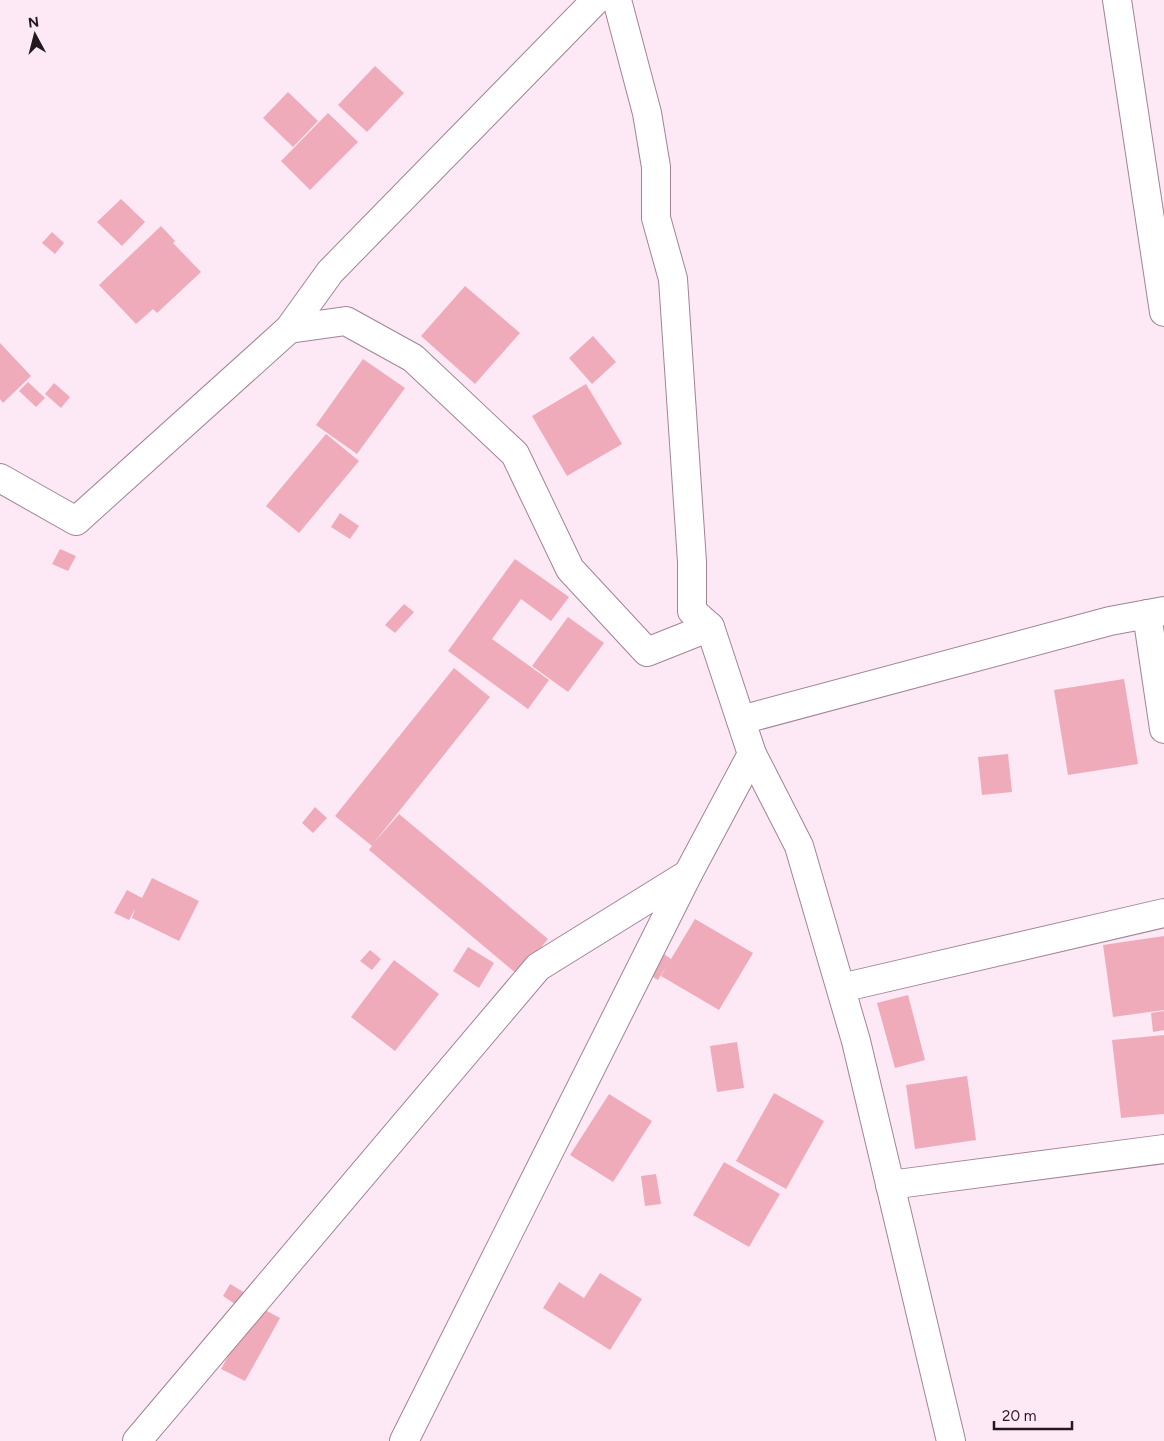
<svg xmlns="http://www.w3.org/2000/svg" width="1164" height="1441" font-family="Figtree,sans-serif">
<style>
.building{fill:#f0abba}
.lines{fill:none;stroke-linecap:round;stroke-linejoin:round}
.minor-casing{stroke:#a28396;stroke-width:30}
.minor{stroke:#fff;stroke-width:28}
</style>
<rect width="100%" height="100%" fill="#fde9f5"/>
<g class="building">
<polygon points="375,66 404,93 367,132 338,105"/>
<polygon points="288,92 318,121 293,147 263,118"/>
<polygon points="328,113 358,142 310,190 281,161"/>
<polygon points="121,199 145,222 122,246 97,222"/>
<polygon points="161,226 175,241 173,243 201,272 157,313 153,309 136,324 99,285"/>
<polygon points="52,232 64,243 55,254 42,243"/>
<polygon points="465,286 520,333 475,384 421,336"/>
<polygon points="593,336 616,362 592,384 569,358"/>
<polygon points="0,343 31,376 3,403 0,399"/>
<polygon points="363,359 405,388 357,454 316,425"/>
<polygon points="28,382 45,398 36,407 19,391"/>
<polygon points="54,383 70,397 61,408 45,394"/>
<polygon points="586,384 622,444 567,476 532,416"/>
<polygon points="326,434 359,461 299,533 266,506"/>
<polygon points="340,513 359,526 350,539 331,527"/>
<polygon points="60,549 76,556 68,571 52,564"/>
<polygon points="515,559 569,597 551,621 521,599 492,639 549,680 528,709 448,651"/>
<polygon points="404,604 414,612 395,633 385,625"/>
<polygon points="568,617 604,643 568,692 532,666"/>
<polygon points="454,668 490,697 373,844 399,814 548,939 518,975 369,850 372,846 335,816"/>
<polygon points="1124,679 1138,764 1068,775 1054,690"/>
<polygon points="1008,754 1012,792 982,795 978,757"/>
<polygon points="315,807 327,818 313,833 302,823"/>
<polygon points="152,878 199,901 179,941 132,918 135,909 129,920 114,913 127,890 142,898"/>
<polygon points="695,919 753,953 719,1010 661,976 667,965 658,980 648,974 661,952 671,959"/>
<polygon points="1164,936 1164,1010 1113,1017 1103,945"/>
<polygon points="468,947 494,963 479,988 453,971"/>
<polygon points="370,950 381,959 372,970 360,961"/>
<polygon points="394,960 439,994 395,1051 351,1017"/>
<polygon points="908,995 925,1060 895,1068 877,1003"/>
<polygon points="1164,1011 1164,1030 1153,1032 1151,1013"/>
<polygon points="1164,1035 1164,1114 1121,1118 1112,1040"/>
<polygon points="737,1042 744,1088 717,1092 710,1046"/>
<polygon points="967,1076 976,1140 915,1149 906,1085"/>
<polygon points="774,1093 824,1121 786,1189 736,1161"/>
<polygon points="609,1094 652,1121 613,1182 570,1155"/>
<polygon points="724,1162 780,1194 749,1247 693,1215"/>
<polygon points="656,1174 661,1204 645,1206 641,1176"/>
<polygon points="600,1273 642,1299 610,1350 543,1308 559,1282 584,1298"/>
<polygon points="230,1284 252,1297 244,1310 223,1296"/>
<polygon points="256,1305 280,1318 245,1381 221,1369"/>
</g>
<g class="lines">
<defs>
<g id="minor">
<polyline points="1117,0 1164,312"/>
<polyline points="289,329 346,321 413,358 515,454 570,569 647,652 710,627"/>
<polyline points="0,478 76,521 289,329 330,272 596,0"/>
<polyline points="1147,614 1164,729"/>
<polyline points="741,720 1110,621 1164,611"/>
<polyline points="752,754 799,846 856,1041 951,1441"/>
<polyline points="841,988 1164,913"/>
<polyline points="890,1185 1164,1149"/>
<polyline points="137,1441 538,967 688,874 752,754 710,627 692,611 692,562 673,279 656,218 656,167 647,113 617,0"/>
<polyline points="404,1441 688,874"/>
</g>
</defs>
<use href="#minor" class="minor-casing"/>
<use href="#minor" class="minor"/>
</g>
<g transform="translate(35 35) rotate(353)" stroke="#fde9f5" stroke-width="4" paint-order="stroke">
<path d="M0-4L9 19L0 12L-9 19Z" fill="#24181f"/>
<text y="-8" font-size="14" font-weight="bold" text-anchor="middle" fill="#24181f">N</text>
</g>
<path d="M994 1421v8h78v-8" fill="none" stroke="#24181f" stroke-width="2.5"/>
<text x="1002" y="1421" font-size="15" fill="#24181f" stroke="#fde9f5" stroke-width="4" paint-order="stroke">20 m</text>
</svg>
